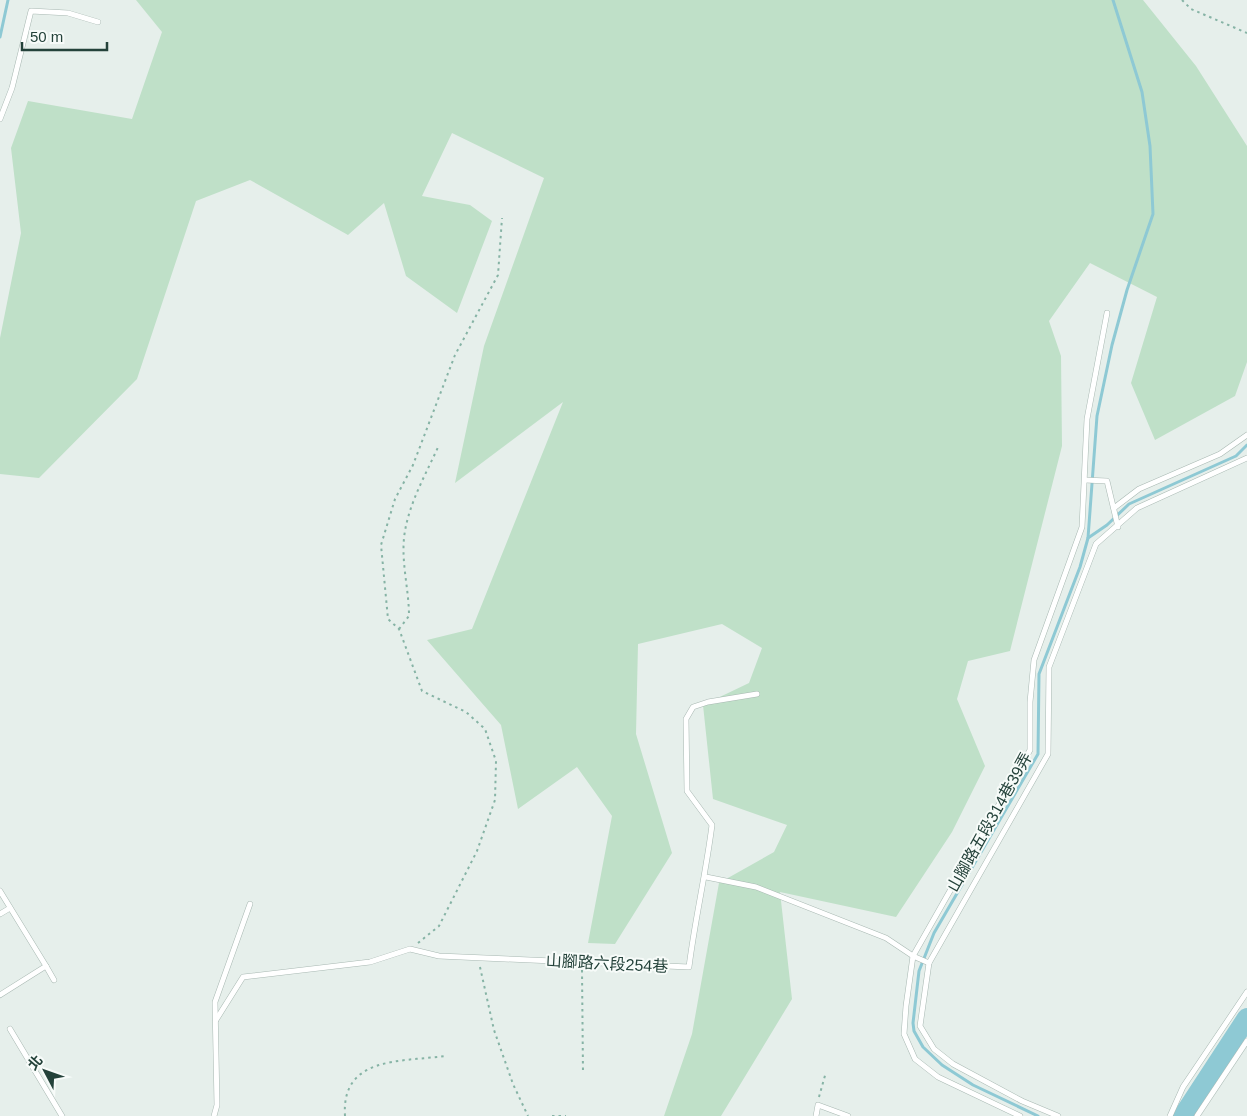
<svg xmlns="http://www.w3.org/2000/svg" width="1247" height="1116" font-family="Arial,'Noto Sans TC',sans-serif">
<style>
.green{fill:#bfe0c8}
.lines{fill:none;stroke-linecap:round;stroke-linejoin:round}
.stream{stroke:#8ec9d4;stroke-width:3}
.river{stroke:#8ec9d4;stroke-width:20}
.lane-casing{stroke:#a8b8b2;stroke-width:6}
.path{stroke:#86b3a5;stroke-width:2;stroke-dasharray:2.5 4;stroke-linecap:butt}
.lane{stroke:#fff;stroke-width:5}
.labels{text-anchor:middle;stroke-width:4;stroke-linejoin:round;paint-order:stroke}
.street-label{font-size:16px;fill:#24423a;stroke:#f7fbf9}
</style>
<rect width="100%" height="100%" fill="#e6efeb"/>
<polygon class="green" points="136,0 1143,0 1196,66 1247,146 1247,362 1235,396 1155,440 1131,383 1157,297 1090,263 1049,321 1061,356 1062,446 1010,651 968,661 957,699 985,766 952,832 896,917 780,892 792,999 721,1116 664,1116 692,1034 719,883 774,852 787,825 713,799 703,705 749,683 762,648 722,624 638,644 636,734 672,853 615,944 588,943 612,816 577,767 518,809 501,725 427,640 472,629 563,402 455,483 484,346 544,178 452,133 422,196 470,205 492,221 457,313 406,276 384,203 348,235 250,180 196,201 137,379 39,478 0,474 0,338 21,233 11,148 28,101 132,119 162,32"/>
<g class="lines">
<g class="stream">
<polyline points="0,37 8,0"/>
<polyline points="1088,538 1097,416 1112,345 1127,290 1153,214 1150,146 1142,92 1113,0"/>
<polyline points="1038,1116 973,1085 942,1065 923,1047 914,1031 913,1023 919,971 934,933 1038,754 1039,674 1080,567 1088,538 1107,525 1129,504 1236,456 1247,445"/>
</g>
<polyline class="river" points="1183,1116 1247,1018"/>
<defs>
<g id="lane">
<polyline points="0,119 12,88 31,11 68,13 98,22"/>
<polyline points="1085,480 1107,481 1118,527"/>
<polyline points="1114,508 1139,489 1220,454 1247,435"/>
<polyline points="706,877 756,887 886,938 913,956 929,963"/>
<polyline points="0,891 46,966 0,995"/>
<polyline points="0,914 10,908"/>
<polyline points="46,966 54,980"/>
<path d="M216,1020L243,977L370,962L410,949L439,956L689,967C695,919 706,873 712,825L687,791L686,719L693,707L708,702L757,694"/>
<polyline points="10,1029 62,1116"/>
<polyline points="214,1116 217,1105 215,1002 250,904"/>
<polyline points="816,1116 818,1105 848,1116"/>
<polyline points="1020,1116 938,1077 915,1059 904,1034 906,1006 913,956 1030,750 1030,702 1034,660 1082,527 1087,419 1107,313"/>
<polyline points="1058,1116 1022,1101 953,1064 934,1049 920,1026 929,963 1048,754 1049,667 1096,544 1137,508 1247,458"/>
<polyline points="1170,1116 1183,1087 1247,992"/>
<polyline points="1197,1116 1247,1041"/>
</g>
</defs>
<use href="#lane" class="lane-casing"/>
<g class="path">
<polyline points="1182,0 1191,9 1247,33"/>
<path d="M399,629L409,616C409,588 400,559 405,531C410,501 427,472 439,445"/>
<polyline points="418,943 439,926 477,851 495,800 496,761 485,729 466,712 422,691 399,629 388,619 381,545 395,499 413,465 455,355 498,275 502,218"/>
<polyline points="480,967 494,1030 513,1084 528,1116"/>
<polyline points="582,970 583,1073"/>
<polyline points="819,1097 826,1072"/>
<path d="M345,1116C341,1056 401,1062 445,1056"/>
<polyline points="552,1116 566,1116"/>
</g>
<use href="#lane" class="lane"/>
</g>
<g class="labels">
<g class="street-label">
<text transform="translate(989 822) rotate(-61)" y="6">山腳路五段314巷39弄</text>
<text transform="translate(607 963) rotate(3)" y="6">山腳路六段254巷</text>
</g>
</g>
<g transform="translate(45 1071) rotate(311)" stroke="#f7fbf9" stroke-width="4" paint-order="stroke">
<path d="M0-4L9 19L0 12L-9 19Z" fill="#24423a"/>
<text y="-8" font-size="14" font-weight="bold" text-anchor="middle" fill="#24423a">北</text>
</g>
<path d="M22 42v8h85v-8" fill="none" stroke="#24423a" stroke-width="2.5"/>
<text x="30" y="42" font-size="15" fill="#24423a" stroke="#f7fbf9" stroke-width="4" paint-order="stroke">50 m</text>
</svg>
